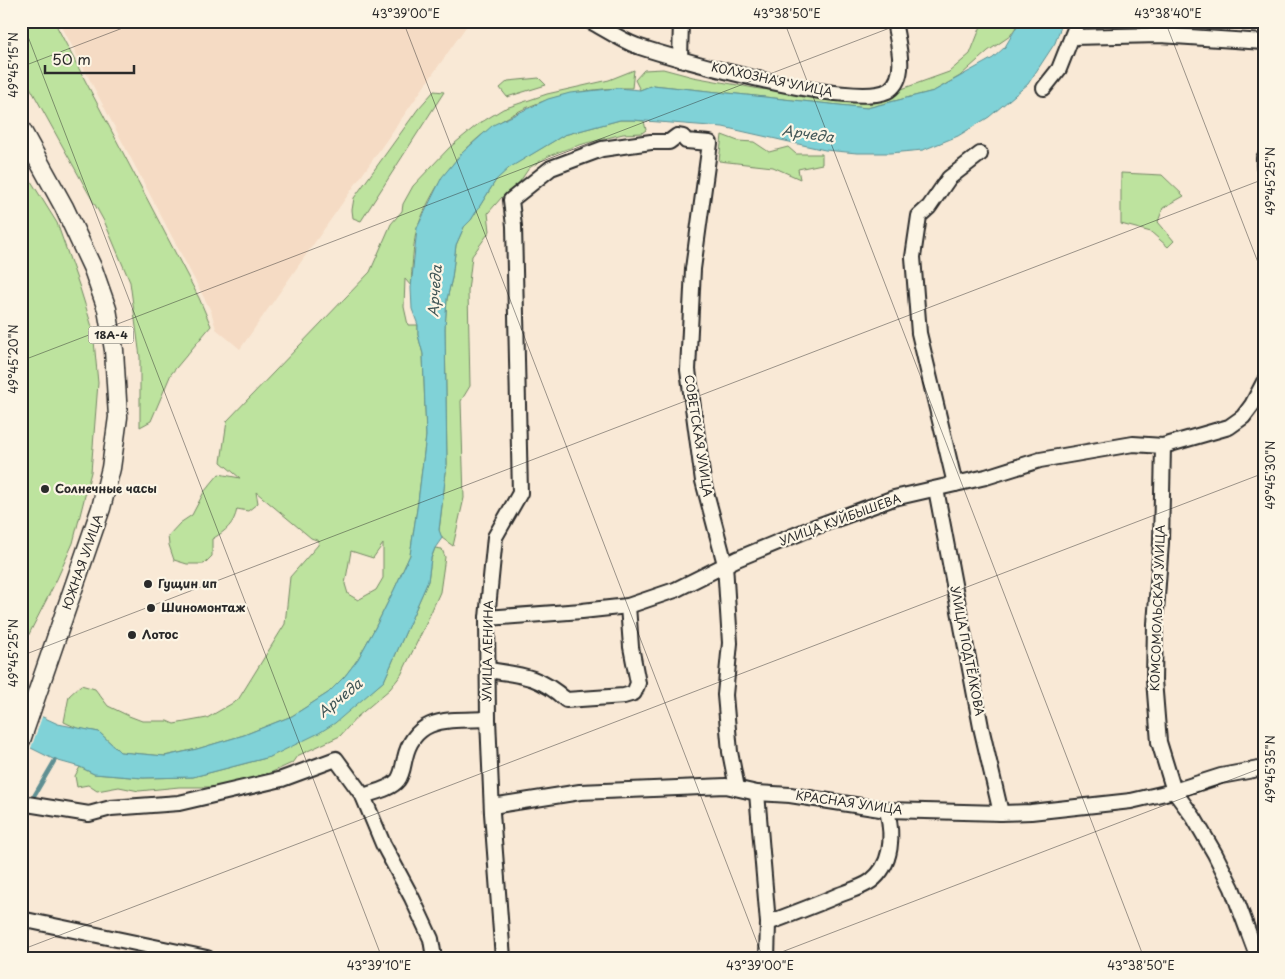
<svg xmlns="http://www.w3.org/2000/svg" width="1285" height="979" font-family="'Playpen Sans',sans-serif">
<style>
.built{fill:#f5dbc4}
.green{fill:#bde39e;stroke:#748764;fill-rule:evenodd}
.water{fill:#80d2d7;stroke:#5e8f92}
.pier{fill:#f9e9d6}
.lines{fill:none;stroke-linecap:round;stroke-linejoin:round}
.stream{stroke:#5e8f92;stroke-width:4}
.minor-casing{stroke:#2b2b2b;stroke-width:18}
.major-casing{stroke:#2b2b2b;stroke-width:21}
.minor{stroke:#fcf5e5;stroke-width:14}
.major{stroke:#fcf5e5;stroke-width:18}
.ticks{fill:none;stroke:#2b2b2b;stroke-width:1;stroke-opacity:0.45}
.poi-dot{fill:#2b2b2b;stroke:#fcf5e5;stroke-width:2}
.labels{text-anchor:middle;stroke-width:4.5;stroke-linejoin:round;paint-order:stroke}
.shield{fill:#fcf5e5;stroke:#6a6863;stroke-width:1}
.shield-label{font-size:11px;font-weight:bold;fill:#2b2b2b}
.street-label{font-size:12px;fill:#2b2b2b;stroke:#fcf5e5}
.poi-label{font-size:12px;font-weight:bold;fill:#2b2b2b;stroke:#fcf5e5;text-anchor:start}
.water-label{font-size:14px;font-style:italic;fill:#405556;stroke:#fcf5e5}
.neatline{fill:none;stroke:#2b2b2b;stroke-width:2}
.ticks-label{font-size:12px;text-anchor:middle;fill:#2b2b2b}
</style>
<rect width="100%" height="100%" fill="#f9e9d6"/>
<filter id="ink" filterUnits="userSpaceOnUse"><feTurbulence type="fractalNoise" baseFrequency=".02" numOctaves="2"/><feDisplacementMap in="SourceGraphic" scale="10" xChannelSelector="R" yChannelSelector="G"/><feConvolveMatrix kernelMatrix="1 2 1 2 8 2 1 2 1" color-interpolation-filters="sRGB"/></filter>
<g filter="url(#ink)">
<polygon class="built" points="59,21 470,21 240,349 216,329 211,311"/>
<g class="green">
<polygon points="21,21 54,21 199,298 211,326 171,374 151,421 140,427 140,357 130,282 105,223 21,71"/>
<polygon points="983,21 1020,21 1010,36 988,51 960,76 934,91 867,108 653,85 640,90 635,80 644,70 663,69 693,77 760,89 871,100 949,72 970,54"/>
<path d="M634,70L632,88C533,87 454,131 418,226C413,238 412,272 411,286L405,279L404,307L408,325H418V335L423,354L426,436L418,502L410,555L394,590L375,628L358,659L345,676L328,693L292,716L244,735L197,749L164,756L120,752L99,732L77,728L64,722L69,696L81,685L95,689L108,706L129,716L142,721H167L174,724L207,718L238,700L285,624L290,577L318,545L319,541L311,538L256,492L258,503L248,511L237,509C234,524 226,531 212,539V556L204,564H187L174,560L169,545L168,536L180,523L192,515L204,492L219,474L240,478L221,462L227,421L370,272L391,224L402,211L403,204L413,186L449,148L477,125L503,109L547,94L609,80ZM383,544V578L376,590L358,600L348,594L345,584L351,551L373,558Z"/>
<polygon points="539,78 546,85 507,97 500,88 508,81"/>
<polygon points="434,91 444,92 361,221 353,218 352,210 354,198 418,109"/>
<polygon points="620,120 633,120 644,121 646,130 642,133 623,134 587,143 567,149 549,156 529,168 519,183 502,197 488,213 490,231 472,256 468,291 470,386 461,401 464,498 453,546 442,538 439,531 447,464 445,328 447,299 452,278 456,245 464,227 471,220 496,180 508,168 564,135"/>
<polygon points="722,135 738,141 754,142 769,152 788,147 796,154 822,154 822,164 798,169 800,179 773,167 719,161"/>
<polygon points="21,165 57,223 79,285 93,330 98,383 91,472 73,543 57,579 21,650"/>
<polygon points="1121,173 1162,175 1184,196 1163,208 1158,222 1174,241 1168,247 1151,232 1121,224"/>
<polygon points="435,548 442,549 445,557 440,592 425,626 401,675 390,689 357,717 340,736 297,756 292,763 270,773 222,787 179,787 139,791 119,787 97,791 88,785 77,787 75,776 80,767 94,774 143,778 193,777 270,757 362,699 384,681 428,581 431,559"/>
</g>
<polygon class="water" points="1020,21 1063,21 1055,43 1028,84 989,117 958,136 923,150 890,153 857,153 825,150 723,127 633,120 620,120 564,135 509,168 496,180 471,220 464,227 456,245 452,278 447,299 445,328 447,464 439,530 442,538 435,548 431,558 428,581 384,681 335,723 319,733 270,757 193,777 143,778 94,774 80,767 55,760 21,743 21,707 58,724 99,732 120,752 165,756 197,749 244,735 292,716 328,693 345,676 358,659 375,628 394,590 410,555 418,502 426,436 423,354 418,335 418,325 412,309 411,288 417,228 442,177 462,153 493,125 548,99 570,93 618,88 640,90 653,85 867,108 934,91 993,58 1005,47"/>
<polygon class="pier" points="21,705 43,714 30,751 21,746"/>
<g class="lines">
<g class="stream">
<polyline points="34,796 55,760"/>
<polyline points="21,819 24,814"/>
</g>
<defs>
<g id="minor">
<path d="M590,21C605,29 621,40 637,46C676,59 858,111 889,90C909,76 897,41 894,21"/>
<polyline points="1072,37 1160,35 1264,42"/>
<polyline points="680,59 681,21"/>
<polyline points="1044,88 1059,69 1078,21"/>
<polyline points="1264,158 1264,166"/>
<polyline points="1163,446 1161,543 1155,624 1154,680 1159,742 1174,791 1194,818 1215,854 1232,888 1258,958"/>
<polyline points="955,484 919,333 913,257 919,216 929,207 949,178 980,154"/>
<polyline points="936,489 981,727 1001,813"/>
<polyline points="487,618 582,611 628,606 675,590 737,559 812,528 894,498 986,477 1040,460 1133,444 1163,446 1229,427 1243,417 1252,405 1264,382"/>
<path d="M488,670C522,675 540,676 566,700L624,696L634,693L638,683L631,647L628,606"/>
<polyline points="757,793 768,923 767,958"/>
<path d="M363,796C374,792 391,789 398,780C403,773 403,765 405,758C408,744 416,731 430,725C447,718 469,720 488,719"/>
<polyline points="21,803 89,814 111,808 179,803 282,779 336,759 363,796 383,844 412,898 431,939 434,958"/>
<polyline points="492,806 580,792 726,786 757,793 790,795 887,810 1001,813 1031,812 1131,801 1174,791 1221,776 1264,768"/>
<polyline points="21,919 207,958"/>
<path d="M768,923C792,914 816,905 839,895C849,891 863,887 871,881C893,864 893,835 887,810"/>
<polyline points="503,958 492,813 488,719 487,618 495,537 520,493 514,226 511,200 551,168 602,149 651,142 669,142 677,136 683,137 686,141 710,143 693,269 688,370 703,481 725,564 730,643 725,695 730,752 737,788"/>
</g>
<polyline id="major" points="21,129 64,207 93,269 107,309 114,350 118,417 111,468 101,508 21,740"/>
</defs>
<use href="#minor" class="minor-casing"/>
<use href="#major" class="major-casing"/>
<use href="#minor" class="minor"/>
<use href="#major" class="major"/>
</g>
</g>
<path class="ticks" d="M22,21L382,958M403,21L763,958M784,21L1144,958M1165,21L1264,278M21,67L141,21M21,361L908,21M21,656L1264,179M21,950L1264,473M766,958L1264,767"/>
<g class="poi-dot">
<circle cx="45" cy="489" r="5"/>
<circle cx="148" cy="584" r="5"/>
<circle cx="151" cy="608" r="5"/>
<circle cx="132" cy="635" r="5"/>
</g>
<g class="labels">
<rect class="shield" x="88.5" y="326.5" width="45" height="17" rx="4"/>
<g class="shield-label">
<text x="111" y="339">18А-4</text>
</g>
<g class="street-label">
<text transform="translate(772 80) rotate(12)" y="4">КОЛХОЗНАЯ УЛИЦА</text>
<text transform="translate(698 436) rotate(81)" y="4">СОВЕТСКАЯ УЛИЦА</text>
<text transform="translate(840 520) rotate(-20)" y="4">УЛИЦА КУЙБЫШЕВА</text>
<text transform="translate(83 562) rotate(-71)" y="4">ЮЖНАЯ УЛИЦА</text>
<text transform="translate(1158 608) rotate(-88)" y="4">КОМСОМОЛЬСКАЯ УЛИЦА</text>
<text transform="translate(488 651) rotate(-89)" y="4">УЛИЦА ЛЕНИНА</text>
<text transform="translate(967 651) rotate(79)" y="4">УЛИЦА ПОДТЁЛКОВА</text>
<text transform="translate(849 803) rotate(8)" y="4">КРАСНАЯ УЛИЦА</text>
</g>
<g class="poi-label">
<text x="55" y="493">Солнечные часы</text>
<text x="158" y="588">Гущин ип</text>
<text x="161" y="612">Шиномонтаж</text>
<text x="142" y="639">Лотос</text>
</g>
<g class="water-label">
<text transform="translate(808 134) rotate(8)" y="5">Арчеда</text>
<text transform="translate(435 291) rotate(-86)" y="5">Арчеда</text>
<text transform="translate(340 698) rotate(-39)" y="5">Арчеда</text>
</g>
</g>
<rect width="1285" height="979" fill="none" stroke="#fcf5e5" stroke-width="55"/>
<path d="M45 65v8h89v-8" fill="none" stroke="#2b2b2b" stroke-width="2.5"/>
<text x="52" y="65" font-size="15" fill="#2b2b2b" stroke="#fcf5e5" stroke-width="4" paint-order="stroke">50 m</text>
<rect x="28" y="28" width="1230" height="924" class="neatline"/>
<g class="ticks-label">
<text x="406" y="18">43°39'00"E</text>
<text x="787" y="18">43°38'50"E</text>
<text x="1168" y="18">43°38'40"E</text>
<text transform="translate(14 65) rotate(-90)" y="4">49°45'15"N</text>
<text transform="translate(1271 181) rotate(-90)" y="4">49°45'25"N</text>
<text transform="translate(14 359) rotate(-90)" y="4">49°45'20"N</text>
<text transform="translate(1271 475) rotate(-90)" y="4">49°45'30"N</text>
<text transform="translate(14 653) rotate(-90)" y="4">49°45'25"N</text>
<text transform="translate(1271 769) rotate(-90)" y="4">49°45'35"N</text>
<text x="379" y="970">43°39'10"E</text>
<text x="760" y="970">43°39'00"E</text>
<text x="1141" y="970">43°38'50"E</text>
</g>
</svg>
